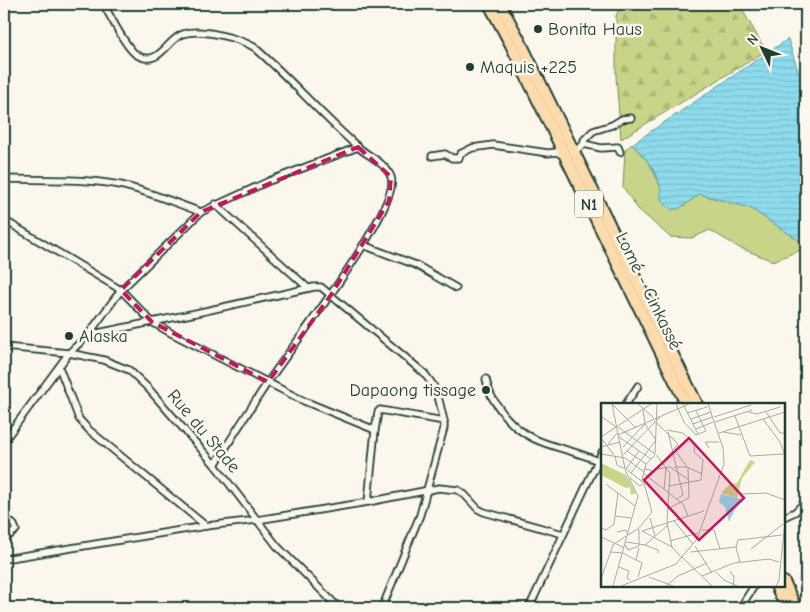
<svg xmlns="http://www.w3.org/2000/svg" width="810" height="612" font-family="'Comic Neue',sans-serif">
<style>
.green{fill:#c8d589;stroke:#74895e}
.forest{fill:url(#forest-firs);stroke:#74895e}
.water{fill:url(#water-rules);stroke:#629ca3}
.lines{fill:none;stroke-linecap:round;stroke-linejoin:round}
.street-casing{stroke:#1f3d34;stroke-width:9}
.highway-casing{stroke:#1f3d34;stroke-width:14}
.street{stroke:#fbf7ec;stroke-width:5.5}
.highway{stroke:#fedbac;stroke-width:10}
.marked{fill:none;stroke:#c2185b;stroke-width:4;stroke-dasharray:10 6;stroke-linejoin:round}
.poi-dot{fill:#1f3d34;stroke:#fbf7ec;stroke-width:2}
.labels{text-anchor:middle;stroke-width:5;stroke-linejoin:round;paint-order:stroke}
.shield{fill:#fbf7ec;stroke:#61756b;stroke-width:1}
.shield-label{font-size:16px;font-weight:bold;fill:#1f3d34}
.poi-label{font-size:18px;fill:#1f3d34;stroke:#fbf7ec;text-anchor:start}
.street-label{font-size:18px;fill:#1f3d34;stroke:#fbf7ec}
.inset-road{fill:none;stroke:#a3ada2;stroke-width:1}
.view{fill:#c2185b;fill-opacity:0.15;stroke:#c2185b;stroke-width:2.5}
.inset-edge{fill:none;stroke:#1f3d34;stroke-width:2.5}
</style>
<defs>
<pattern id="forest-firs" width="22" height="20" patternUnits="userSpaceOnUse" patternTransform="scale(1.25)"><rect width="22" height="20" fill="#c8d589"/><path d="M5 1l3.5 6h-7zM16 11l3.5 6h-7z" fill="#abb877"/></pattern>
<pattern id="water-rules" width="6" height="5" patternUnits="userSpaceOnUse" patternTransform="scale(1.25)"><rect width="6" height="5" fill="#8edbed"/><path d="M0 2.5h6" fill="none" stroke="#7abdcc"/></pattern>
</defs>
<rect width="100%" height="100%" fill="#fbf7ec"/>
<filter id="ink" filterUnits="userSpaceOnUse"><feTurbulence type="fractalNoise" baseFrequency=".02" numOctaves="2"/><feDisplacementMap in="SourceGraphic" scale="10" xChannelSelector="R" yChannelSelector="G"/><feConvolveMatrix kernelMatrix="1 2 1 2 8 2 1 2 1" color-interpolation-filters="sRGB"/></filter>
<g filter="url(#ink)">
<polygon class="green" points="632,144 650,164 662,190 680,208 700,194 750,208 806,245 806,248 773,261 738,247 710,230 692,238 670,237 638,209 623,187 625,150"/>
<polygon class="forest" points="623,4 739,4 766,51 621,139 616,76 616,15"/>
<path class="water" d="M788,39L798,71L806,81V245L750,208L700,194L680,208L672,210L661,200C663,178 647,159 632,144Z"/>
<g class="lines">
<defs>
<g id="street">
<polyline points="4,4 6,4"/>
<path d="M103,4C111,16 126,49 137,55C159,68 167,39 183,34C201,28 238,38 254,47C290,78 322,116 358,147C368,156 386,163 391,177C402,207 289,350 268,382C250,409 232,437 215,465"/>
<polyline points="584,144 584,140 593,131 612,125 622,119 631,118"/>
<polyline points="574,152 584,144 601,148 618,147 620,152"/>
<polyline points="432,156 445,154 452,158 459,158 460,154 472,148 493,145 548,153 557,152 564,156"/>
<path d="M4,179C42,180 82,178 120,185C148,191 175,203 201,212"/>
<polyline points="215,204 308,288"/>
<polyline points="4,220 121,290 152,322 171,333 304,401 375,430 368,502"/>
<polyline points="363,245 416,265 456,288"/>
<polyline points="88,335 121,290 201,212 269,181 358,147"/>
<polyline points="4,347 69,353 104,360 129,370 148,388 215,465 277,546 339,608"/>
<polyline points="59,367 79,419 89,430 206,526"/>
<path d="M486,379C490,397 494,401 505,416C532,448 563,445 598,461"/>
<polyline points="626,404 638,386"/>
<polyline points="375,430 378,412 380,410 444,421"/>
<polyline points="4,441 69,353 88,335 196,313 314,287 321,287 424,373 433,385 439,400 444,421 444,428 420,515 382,608"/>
<polyline points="4,516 14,525 16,530 4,540"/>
<polyline points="784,517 795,512 806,501"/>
<polyline points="4,559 206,526 257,520 368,502 439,488 458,490 464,494 478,509 484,512 563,534"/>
<polyline points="529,608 602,452"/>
<polyline points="740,608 754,586"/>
</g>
<g id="highway">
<polyline points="489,4 511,45 686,404"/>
<polyline points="500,4 519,39 697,404"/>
<polyline points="784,582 796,608"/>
<polyline points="776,586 787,608"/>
</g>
</defs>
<use href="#street" class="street-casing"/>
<use href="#highway" class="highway-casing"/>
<use href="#street" class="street"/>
<use href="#highway" class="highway"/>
</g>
</g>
<path class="marked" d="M358,147L391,177L389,201L331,295L268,382L152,322L121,290L201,212Z"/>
<g class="poi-dot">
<circle cx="538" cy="29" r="5"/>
<circle cx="470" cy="67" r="5"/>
<circle cx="69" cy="336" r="5"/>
<circle cx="486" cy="390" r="5"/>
</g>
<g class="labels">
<rect class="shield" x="575" y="190.5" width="28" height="27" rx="4"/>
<g class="shield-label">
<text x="589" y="210">N1</text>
</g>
<g class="poi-label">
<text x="548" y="35">Bonita Haus</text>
<text x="480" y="73">Maquis +225</text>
<text x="79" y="342">Alaska</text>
<text x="476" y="396" text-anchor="end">Dapaong tissage</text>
</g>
<g class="street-label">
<text transform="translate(649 291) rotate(64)" y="6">Lomé - Cinkassé</text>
<text transform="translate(204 431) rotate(50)" y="6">Rue du Stade</text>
</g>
</g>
<g transform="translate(601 403)">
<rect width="184" height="184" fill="#fbf7ec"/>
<path d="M149,57L154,59L141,75L136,95L120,90L129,81L136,80ZM0,60L25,72L35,90L30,92L29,84L25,85L0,72Z" fill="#c8d589"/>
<path d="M120,91L139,96L128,119L124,104L118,99Z" fill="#8edbed"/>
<path class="inset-road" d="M11,1L24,66M37,1L53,15M75,1L83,19L95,32L105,28L95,8M82,1L97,31M12,2L34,24M42,7L44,21L55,37M147,9L156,11L179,4M165,9L179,30H184M86,10L106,4M0,13L15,24M134,13L149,53L183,51M113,14L150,2M90,16L110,9M162,16L179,39L183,50M114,19L151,7M56,20L77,41L62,59M92,21L111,14M17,24L54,51M95,26L112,19M66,27L82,30L94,41L93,49L102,57L100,77L68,83M67,29L82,92L76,96M122,29L140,32M118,30L184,9M17,32L88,1M0,34L50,1M18,34L50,56M0,35L13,52M7,41L17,29M0,44L19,39M22,44L44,21M108,45L104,39H118M74,47L86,64M26,48L45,61M0,51L24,55L43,69M54,51L56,1M22,52L59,14M55,52L69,70L66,119L71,144M14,53L16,62L24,66M73,64H86L101,71M25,66L38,48M43,66L50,67V72H46M55,66L69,64L88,77M30,70L55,37M42,70L82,101L87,113M29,75L39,83L43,80M41,77L45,61L54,52M5,81L34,103M63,86L65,64M141,91L165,90L184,97M66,106L88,95L87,65M14,113L30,115M49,115L54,133M73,118L92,141M0,125L5,127L13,121L17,90M101,127H113L119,146M41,128L103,108M41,128L71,144L80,154M16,129L25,127L27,132L37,126L51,109L43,80L25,66M0,134L22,144M69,138L97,130M25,139L44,142L67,122M24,142L27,147L38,143V126M44,142L57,147V150M94,143L111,170M150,146L182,121M10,149L22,150L35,157M90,149L135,144M81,154L111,183M139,159L135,144L137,137L181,132M18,164L28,168L26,175L29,177M129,168L133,174L132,183M115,169L123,177L136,183M101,173L133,160L168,156L178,159M37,174L41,160L35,157L38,145M48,174L72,183M0,176L12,142L25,133M12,183L37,93L24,67M20,183L75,161L96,136L123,61L122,45L107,1M65,183L77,173L106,160M175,183L178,177L184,119"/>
<path class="view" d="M88,35L143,95L98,137L43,77Z"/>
<rect width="184" height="184" class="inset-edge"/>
</g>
<rect width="810" height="612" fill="none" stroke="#fbf7ec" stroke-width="20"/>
<rect x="10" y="10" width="790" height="592" fill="none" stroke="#1f3d34" stroke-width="2" filter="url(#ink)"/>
<g transform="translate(762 48) rotate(313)" stroke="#fbf7ec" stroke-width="4" paint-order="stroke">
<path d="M0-4L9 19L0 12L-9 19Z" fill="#1f3d34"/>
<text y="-8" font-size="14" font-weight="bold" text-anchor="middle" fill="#1f3d34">N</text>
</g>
</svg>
